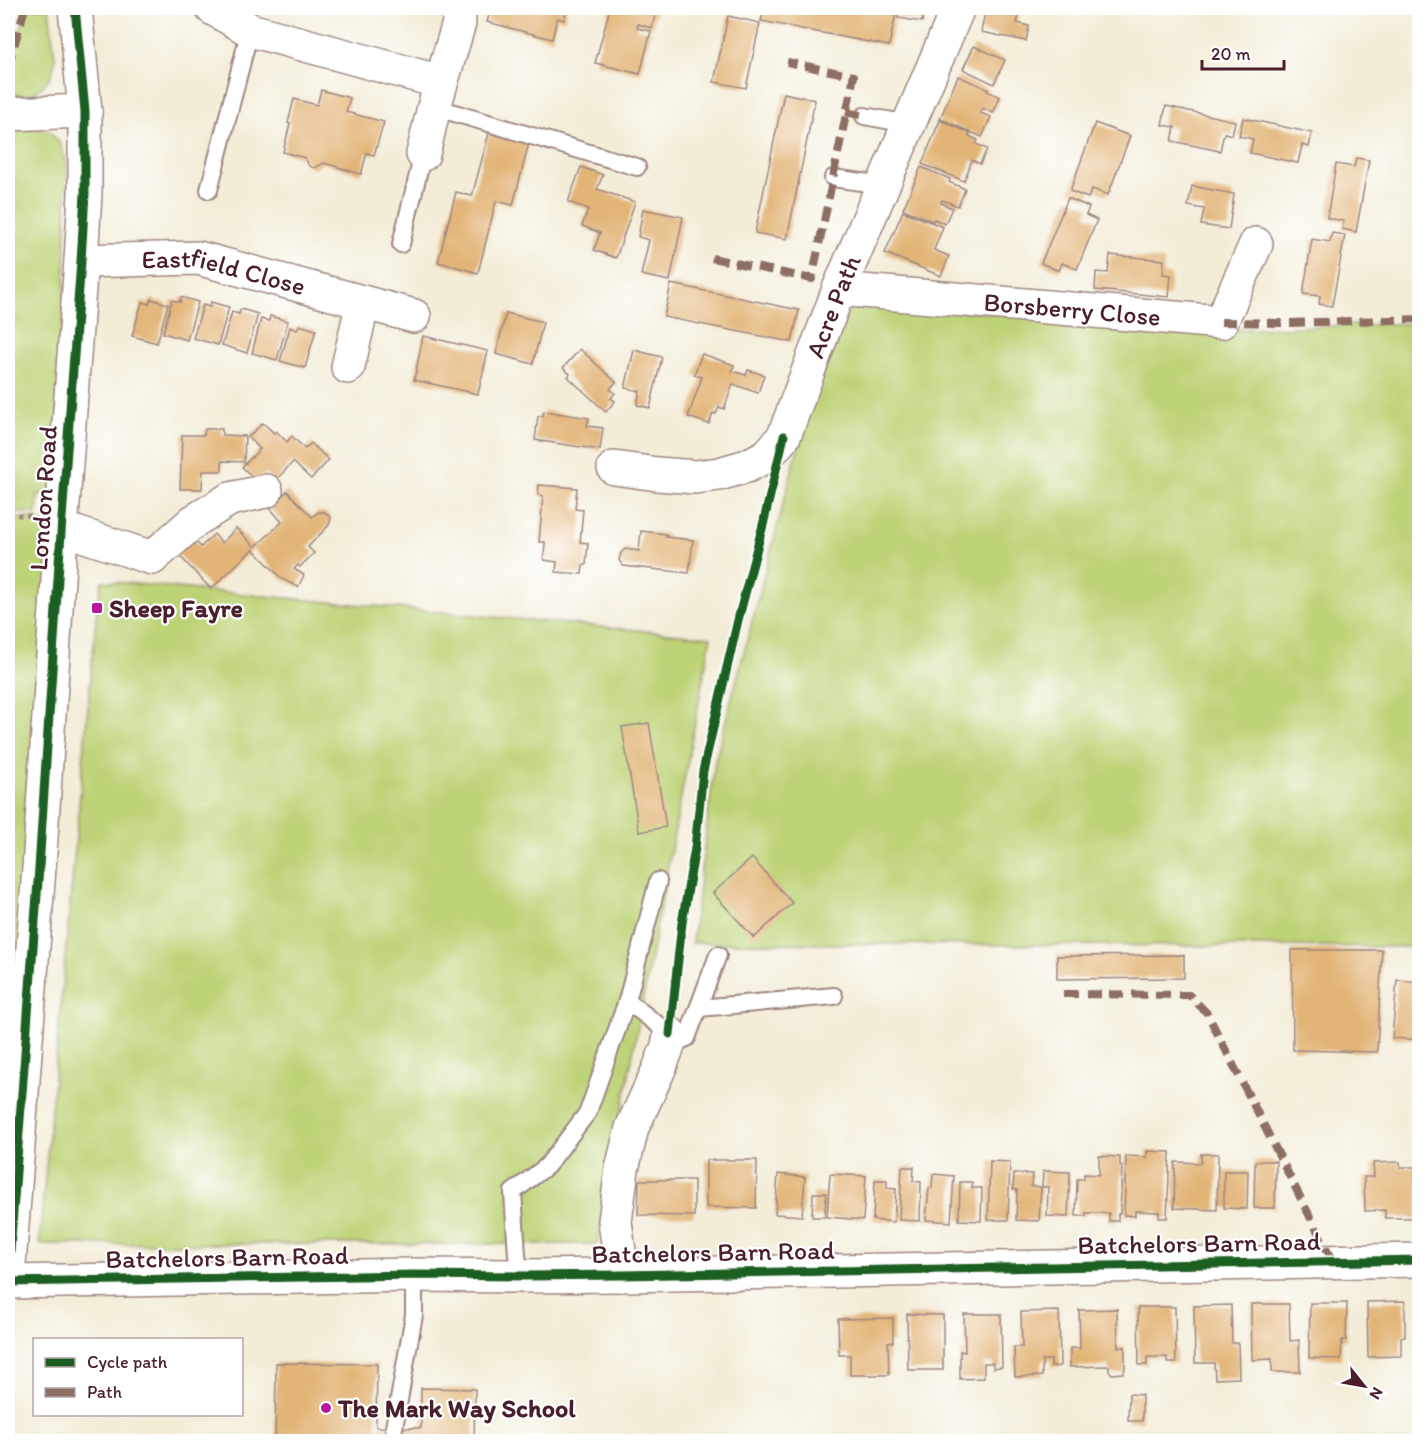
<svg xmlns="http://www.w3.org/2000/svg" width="1427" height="1449" font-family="Itim,sans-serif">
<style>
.green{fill:#bdd377;stroke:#847951;stroke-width:1.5}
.building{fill:#e2b476}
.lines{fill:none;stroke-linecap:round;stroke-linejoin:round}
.lane-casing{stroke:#9e8681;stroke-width:20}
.street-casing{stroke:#9e8681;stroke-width:36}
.secondary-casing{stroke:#9e8681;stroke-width:36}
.path{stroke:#9e8681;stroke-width:4;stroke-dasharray:4.5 4.5;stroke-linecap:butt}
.lane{stroke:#fff;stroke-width:16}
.street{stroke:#fff;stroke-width:33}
.secondary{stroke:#fff;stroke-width:33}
.quiet{stroke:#8d6e63;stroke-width:8;stroke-dasharray:15 8;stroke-linecap:butt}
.cycleway-casing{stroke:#fff;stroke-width:13}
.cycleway{stroke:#1b5e20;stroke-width:9}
.poi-dot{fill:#b5179e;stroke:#fff;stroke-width:2}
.labels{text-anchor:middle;stroke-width:4.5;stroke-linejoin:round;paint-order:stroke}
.street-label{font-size:26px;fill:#4a1f2b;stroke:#fff}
.poi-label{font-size:26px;font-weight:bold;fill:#4a1f2b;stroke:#fff;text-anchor:start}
</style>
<rect width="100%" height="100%" fill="#fff"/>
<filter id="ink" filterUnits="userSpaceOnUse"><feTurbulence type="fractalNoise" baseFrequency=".0167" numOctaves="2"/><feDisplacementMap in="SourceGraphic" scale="12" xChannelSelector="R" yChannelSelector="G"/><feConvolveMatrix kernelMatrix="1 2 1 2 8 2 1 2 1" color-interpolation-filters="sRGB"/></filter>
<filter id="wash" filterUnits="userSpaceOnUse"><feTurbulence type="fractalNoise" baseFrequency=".008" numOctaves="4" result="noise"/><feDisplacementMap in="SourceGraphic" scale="24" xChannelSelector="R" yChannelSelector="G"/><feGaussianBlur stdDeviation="1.35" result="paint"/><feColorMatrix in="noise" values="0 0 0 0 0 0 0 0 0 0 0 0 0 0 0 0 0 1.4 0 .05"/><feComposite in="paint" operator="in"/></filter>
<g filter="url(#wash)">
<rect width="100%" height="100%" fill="#f3ecd7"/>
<g class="green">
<path d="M27,8H49L55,58C53,83 32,104 8,91V73Z"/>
<polygon points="11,128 47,129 59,142 67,162 65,288 53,495 38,494 37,513 8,512 8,131"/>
<polygon points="853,303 1221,330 1419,323 1419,947 692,943 715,762 813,391 830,348"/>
<polygon points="8,518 37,518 39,523 51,526 17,1010 8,1011"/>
<polygon points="102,581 711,637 597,1244 39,1244 97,608"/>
</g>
<g id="blocks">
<g class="building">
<polygon points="491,8 567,8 564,20 557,18 552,39 487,22"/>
<polygon points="610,8 657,8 652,28 638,24 637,28 651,31 640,74 595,63"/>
<polygon points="764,8 867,8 896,13 889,46 761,21"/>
<polygon points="900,8 925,8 922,22 898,18"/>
<polygon points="986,8 1019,15 1017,23 1029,26 1026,41 981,32"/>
<polygon points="728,16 760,23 746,88 714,82"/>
<polygon points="974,46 1005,60 994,84 963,69"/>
<polygon points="958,76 988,89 987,91 1000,97 993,113 982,108 980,113 991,117 982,137 940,119"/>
<polygon points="321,90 350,98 346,112 384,122 374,155 367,153 361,174 324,163 314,168 309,166 305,158 283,152 290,124 288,123 294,99 317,105"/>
<polygon points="784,93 815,100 787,239 755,233"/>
<polygon points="1166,106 1235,121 1232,135 1224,133 1220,151 1172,141 1175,127 1162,125"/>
<polygon points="1243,118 1312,133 1309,147 1302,145 1298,163 1250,153 1253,139 1239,136"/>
<polygon points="940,120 970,133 969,136 978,140 976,144 987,149 980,164 972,160 964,181 922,164"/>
<polygon points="1095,123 1130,136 1108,195 1092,189 1088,198 1070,191"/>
<polygon points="489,133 529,143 513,205 496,201 478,273 438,262 456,192 472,196"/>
<polygon points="1356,158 1369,160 1356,232 1342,229 1344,221 1327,218 1336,164 1354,167"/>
<polygon points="581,167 603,175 597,189 635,202 616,258 594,250 600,233 582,226 588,209 568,202"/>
<polygon points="921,167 950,179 949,182 965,189 958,206 942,200 941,203 952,208 945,224 934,219 933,221 903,209"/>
<polygon points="1192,186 1234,194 1229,229 1201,225 1204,209 1188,206"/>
<polygon points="1068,198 1089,207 1086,215 1097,220 1077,269 1062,263 1059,271 1041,263"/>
<polygon points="643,209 683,217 670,281 641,275 649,240 638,237"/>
<polygon points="903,211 943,227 934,250 949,256 941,276 885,253"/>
<polygon points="1332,233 1345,235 1332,306 1319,304 1320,296 1303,294 1312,239 1330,242"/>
<polygon points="1110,255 1164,260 1163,274 1171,275 1169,297 1095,290 1096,272 1108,273"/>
<polygon points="671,284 799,310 792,342 664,317"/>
<polygon points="181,297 198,302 187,340 163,333 172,300 180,302"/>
<polygon points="151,299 168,304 157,343 132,336 142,302 149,304"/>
<polygon points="211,302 229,307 218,345 193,338 203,305 210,307"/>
<polygon points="241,309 258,314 247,353 222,345 232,312 239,314"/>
<polygon points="506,313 543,322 533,364 496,354"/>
<polygon points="270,316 288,321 277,360 252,353 261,319 269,321"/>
<polygon points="299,325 316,330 305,368 280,361 290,327 297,330"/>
<polygon points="423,336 488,351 478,394 414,380"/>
<polygon points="580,349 616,382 610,389 615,393 611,398 615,401 606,412 568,377 570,374 563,368"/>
<polygon points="634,350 662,357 650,408 637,405 640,391 625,388"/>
<polygon points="702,354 734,365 732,371 746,375 748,370 764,375 758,393 733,384 724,409 719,407 716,414 713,413 709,424 688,417 702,377 694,375"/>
<polygon points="544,411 589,418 587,426 603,428 600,450 535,440 538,416 543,416"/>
<polygon points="263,423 274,433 276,431 287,442 292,436 305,449 311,443 329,460 311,479 293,462 274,482 265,473 257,481 242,467 260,449 248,437"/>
<polygon points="205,429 222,429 222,435 245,436 244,462 222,461 222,471 203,471 202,489 180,489 182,435 204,435"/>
<polygon points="539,485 577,488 575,509 583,510 580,542 588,543 586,565 583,565 582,574 556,572 557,562 544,560 545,542 539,542 543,496 538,495"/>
<polygon points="287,491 312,517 318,512 325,512 331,518 329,525 308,547 314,553 300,567 298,565 294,569 304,575 298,587 282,579 253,549 211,589 174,550 189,535 201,547 214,534 222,543 236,528 255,547 282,522 270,508"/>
<polygon points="641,531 666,534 666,537 693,540 689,573 623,566 619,560 621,553 625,549 639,551"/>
<polygon points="649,723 666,827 639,832 622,727"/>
<polygon points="752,858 792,903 754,938 713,893"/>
<polygon points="1292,950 1382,950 1377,1052 1293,1050"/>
<polygon points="1184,955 1184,978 1057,979 1057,956"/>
<polygon points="1397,980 1419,982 1419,1040 1392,1038"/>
<polygon points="1147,1151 1170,1152 1167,1218 1159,1218 1159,1212 1135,1211 1135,1216 1124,1215 1126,1156 1147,1157"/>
<polygon points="1201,1154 1218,1154 1217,1210 1174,1208 1175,1162 1201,1163"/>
<polygon points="1099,1156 1120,1157 1120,1166 1122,1166 1120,1214 1118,1214 1118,1221 1109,1221 1109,1213 1086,1213 1086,1216 1076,1216 1077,1179 1084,1179 1084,1174 1099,1175"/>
<polygon points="706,1160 757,1160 756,1208 706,1207"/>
<polygon points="990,1161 1010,1162 1008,1220 988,1220"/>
<polygon points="1255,1161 1276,1161 1275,1208 1254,1208"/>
<polygon points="1400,1162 1400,1167 1419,1167 1419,1210 1417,1210 1418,1218 1385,1218 1385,1210 1365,1211 1364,1177 1374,1177 1373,1163"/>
<polygon points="902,1167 914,1167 913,1181 921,1182 920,1221 899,1220"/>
<polygon points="1043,1171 1070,1172 1068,1217 1047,1216 1048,1187 1042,1187"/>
<polygon points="1224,1171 1248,1171 1247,1209 1224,1208"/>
<polygon points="778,1174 805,1177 802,1216 775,1214"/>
<polygon points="830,1174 866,1176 863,1220 827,1217"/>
<polygon points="933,1174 954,1176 951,1222 926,1220 929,1188 932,1188"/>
<polygon points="1014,1174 1032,1174 1031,1186 1041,1187 1039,1221 1016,1220 1017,1190 1013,1189"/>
<polygon points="639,1180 694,1180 694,1216 638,1215"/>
<polygon points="875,1180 887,1180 887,1188 896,1189 894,1222 873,1220"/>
<polygon points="960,1182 972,1182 972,1188 982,1188 981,1221 959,1220"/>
<polygon points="813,1193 826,1193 825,1217 812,1217"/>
<polygon points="1405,1301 1405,1337 1401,1337 1401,1356 1368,1357 1367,1302"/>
<polygon points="1310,1303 1347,1303 1346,1340 1342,1340 1341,1359 1309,1358"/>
<polygon points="1251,1304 1289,1304 1290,1341 1299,1340 1300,1372 1272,1372 1272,1359 1252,1360"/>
<polygon points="1231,1305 1232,1343 1238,1343 1239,1378 1215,1379 1214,1363 1195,1363 1194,1306"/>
<polygon points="1138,1307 1175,1307 1176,1363 1167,1363 1167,1357 1147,1357 1147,1365 1139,1365"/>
<polygon points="1117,1309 1118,1347 1125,1347 1125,1369 1123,1373 1112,1374 1109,1371 1109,1366 1070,1367 1070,1348 1080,1348 1079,1310"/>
<polygon points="1059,1311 1060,1366 1051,1367 1051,1360 1042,1360 1042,1376 1015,1377 1014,1347 1022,1347 1021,1312"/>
<polygon points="907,1314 943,1315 943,1370 908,1370"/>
<polygon points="964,1314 1001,1314 1002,1367 993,1368 993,1363 984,1363 984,1378 960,1379 960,1351 965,1352"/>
<polygon points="893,1318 893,1342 888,1342 889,1375 850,1375 850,1355 839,1355 838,1319"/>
<polygon points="276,1363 377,1364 376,1427 421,1428 421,1388 475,1389 474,1442 275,1442"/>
<polygon points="1129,1394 1142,1395 1142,1421 1128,1421"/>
</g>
</g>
</g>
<g filter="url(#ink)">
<use href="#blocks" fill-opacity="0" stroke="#9e8681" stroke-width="1.5"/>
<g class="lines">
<defs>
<g id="lane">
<polyline points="434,107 637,167"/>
<polyline points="864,116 909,124"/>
<polyline points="833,178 883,185"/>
<polyline points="209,190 250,30"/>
<polyline points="401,244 423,154"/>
<polyline points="627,1001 670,1034"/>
<polyline points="699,1008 834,996"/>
<polyline points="668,1046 687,1038 718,955"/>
<polyline points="520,1276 517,1255 513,1192 547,1166 588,1112 627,1001 658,881"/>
<polyline points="394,1428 414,1315 414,1275"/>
</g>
<g id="street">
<polyline points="212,8 250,30 441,82"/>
<polyline points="8,114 85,111"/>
<polyline points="423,154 434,107 459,23 458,8"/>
<path id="s1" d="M81,261L198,258L414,316"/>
<path id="s2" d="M839,289L1221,322L1256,244"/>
<polyline points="348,367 363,302"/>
<path id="s3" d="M614,468L657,474L696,477L719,474L747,466L768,455L784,436L839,289L958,8"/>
<polyline points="61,528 152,558 194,521 230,499 266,491"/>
<polyline points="622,1275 615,1221 622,1169 632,1128 659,1069 668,1046 670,1034"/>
<polyline points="8,1282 414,1275 525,1276 622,1275 1420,1260"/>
</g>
<polyline id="secondary" points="8,1278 39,868 62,518 81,261 85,194 85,111 75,8"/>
</defs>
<use href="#lane" class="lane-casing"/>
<use href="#street" class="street-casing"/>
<use href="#secondary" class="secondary-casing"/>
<polyline class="path" points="8,515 34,516"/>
<use href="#lane" class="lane"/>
<use href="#street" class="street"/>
<use href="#secondary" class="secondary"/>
<g class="quiet">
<polyline points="8,67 25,8"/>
<polyline points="846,112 864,116"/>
<polyline points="712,258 812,279 854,76 787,62"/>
<polyline points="1221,322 1288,323 1420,319"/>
<polyline points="1063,994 1189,995 1207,1013 1333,1262"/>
</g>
<defs>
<g id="cycleway">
<polyline points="670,1034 682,923 695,848 703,771 738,620 763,525 784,436"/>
<polyline points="8,1278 39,868 62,518 81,261 85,194 85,111 75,8"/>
<polyline points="8,1282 414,1275 525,1276 622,1275 1420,1260"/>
</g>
</defs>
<use href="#cycleway" class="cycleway-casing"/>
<use href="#cycleway" class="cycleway"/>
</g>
</g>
<g class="poi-dot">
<rect x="91" y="602" width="12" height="12" rx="3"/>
<circle cx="326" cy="1408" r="6"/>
</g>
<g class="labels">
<g class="street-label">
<text dy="9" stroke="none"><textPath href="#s1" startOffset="144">Eastfield Close</textPath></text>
<text dy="9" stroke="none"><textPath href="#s3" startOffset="322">Acre Path</textPath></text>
<text dy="9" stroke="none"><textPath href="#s2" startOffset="234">Borsberry Close</textPath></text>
<text transform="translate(43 498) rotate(-86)" y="9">London Road</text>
<text transform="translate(1199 1243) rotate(-1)" y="9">Batchelors Barn Road</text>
<text transform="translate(713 1252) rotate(-1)" y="9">Batchelors Barn Road</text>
<text transform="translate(227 1257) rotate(-1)" y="9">Batchelors Barn Road</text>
</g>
<g class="poi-label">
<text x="109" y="617">Sheep Fayre</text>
<text x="338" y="1417">The Mark Way School</text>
</g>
</g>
<rect width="1427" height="1449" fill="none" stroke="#fff" stroke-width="30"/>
<rect x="33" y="1338" width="210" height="78" fill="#ffffff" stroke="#b7a5aa" stroke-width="1.5"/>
<rect x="45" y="1358" width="30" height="9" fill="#1b5e20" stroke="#b7a5aa" stroke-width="1.5"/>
<text x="87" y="1368" font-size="18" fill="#4a1f2b">Cycle path</text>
<rect x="45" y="1388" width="30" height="9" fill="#8d6e63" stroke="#b7a5aa" stroke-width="1.5"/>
<text x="87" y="1398" font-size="18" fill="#4a1f2b">Path</text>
<g transform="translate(1364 1386) rotate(121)" stroke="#ffffff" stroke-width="4.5" paint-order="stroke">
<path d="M0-4.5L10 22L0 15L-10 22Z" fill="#4a1f2b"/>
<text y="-9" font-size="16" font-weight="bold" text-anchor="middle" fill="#4a1f2b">N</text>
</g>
<path d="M1202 60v9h82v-9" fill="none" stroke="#4a1f2b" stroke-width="3"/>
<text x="1211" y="60" font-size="18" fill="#4a1f2b" stroke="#ffffff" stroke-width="4.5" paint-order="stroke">20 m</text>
</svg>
